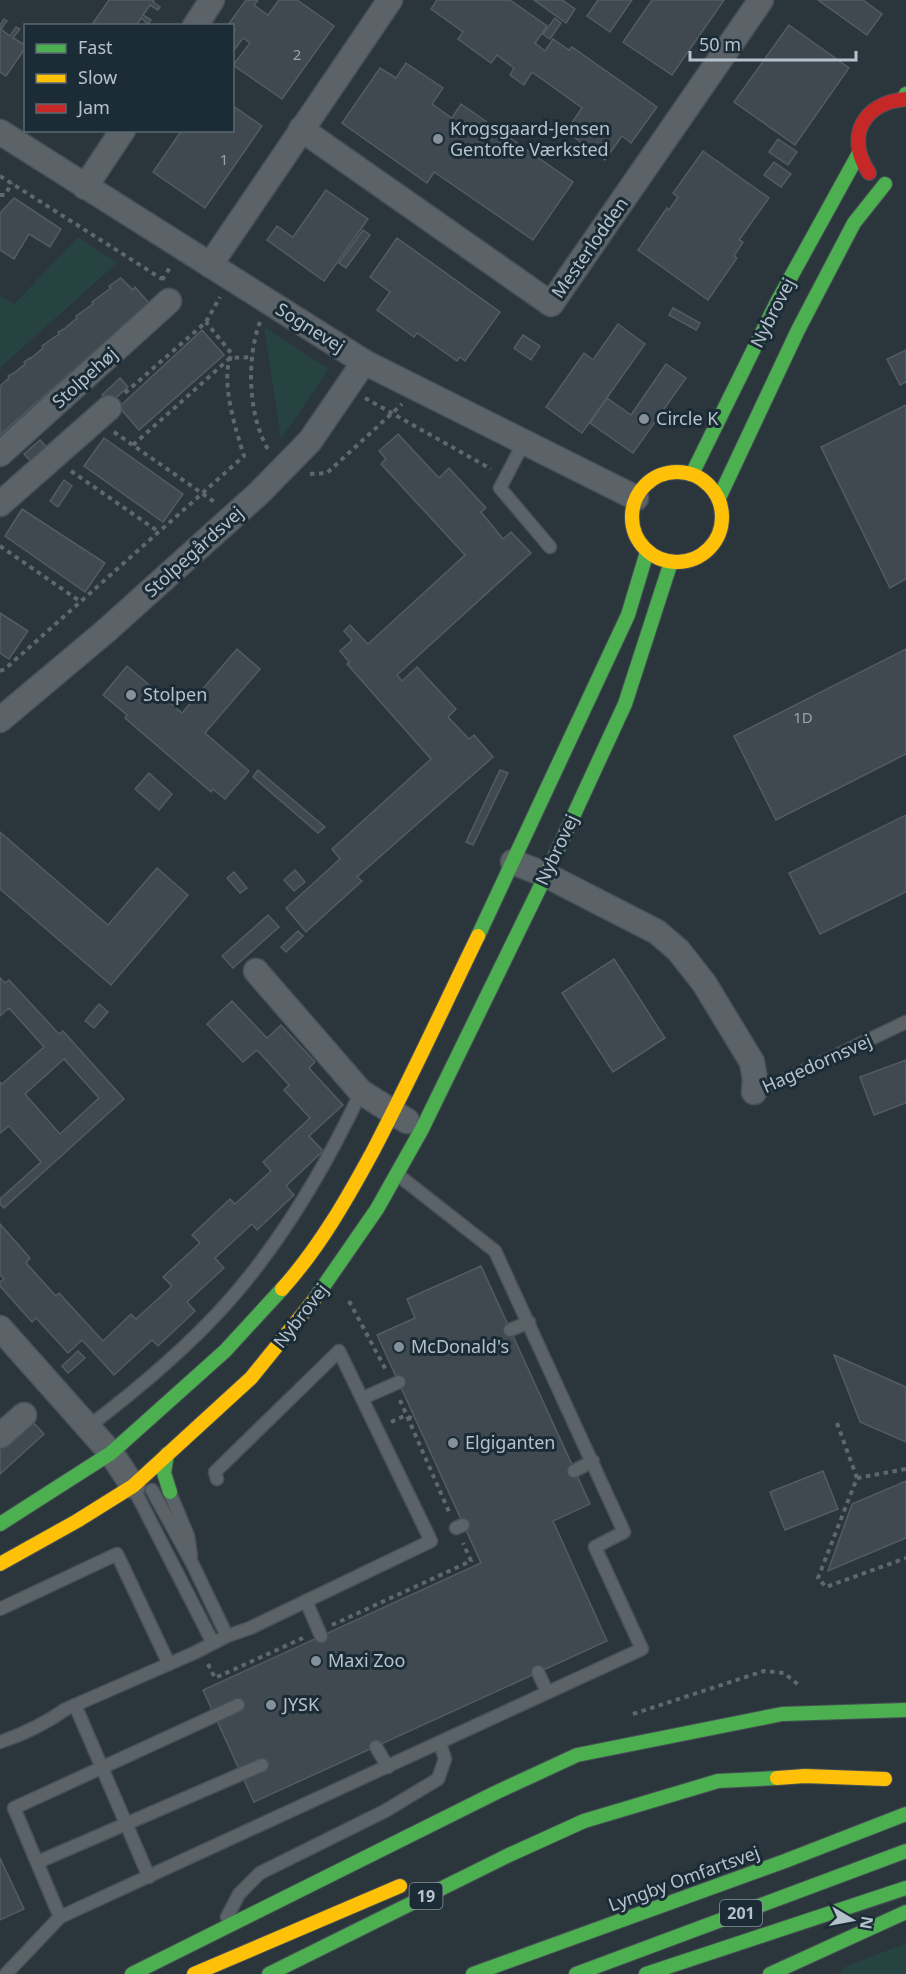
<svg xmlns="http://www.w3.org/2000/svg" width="906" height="1974" font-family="'Noto Sans',sans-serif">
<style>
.green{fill:#264241}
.building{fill:#40494f;stroke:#525c62;stroke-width:1.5;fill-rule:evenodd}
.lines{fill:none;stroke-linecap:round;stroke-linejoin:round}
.lane-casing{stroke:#485056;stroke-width:15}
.street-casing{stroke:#485056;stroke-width:27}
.fast-casing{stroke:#485056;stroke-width:16}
.slow-casing{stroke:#485056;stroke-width:16}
.jam-casing{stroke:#485056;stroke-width:16}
.path{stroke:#5e676c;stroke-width:4;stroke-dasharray:4.5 4.5;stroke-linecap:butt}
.lane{stroke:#5b6369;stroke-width:12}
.street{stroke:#5b6369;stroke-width:24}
.fast{stroke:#4caf50;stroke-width:14}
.slow{stroke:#ffc107;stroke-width:14}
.jam{stroke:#c62828;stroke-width:14}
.poi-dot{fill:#84919a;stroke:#1c2c37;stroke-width:2}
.labels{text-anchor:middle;stroke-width:6;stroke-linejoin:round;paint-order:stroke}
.number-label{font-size:15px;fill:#97a4ad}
.shield{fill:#1c2c37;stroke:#86959f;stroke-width:1.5}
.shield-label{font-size:16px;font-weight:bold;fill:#b4c2cc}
.poi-label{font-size:18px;fill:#b4c2cc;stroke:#1c2c37;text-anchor:start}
.street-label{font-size:18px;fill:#b4c2cc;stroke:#1c2c37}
</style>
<rect width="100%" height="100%" fill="#2a353c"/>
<g class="green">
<polygon points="78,237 117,263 0,368 0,295 14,304"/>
<polygon points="264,327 329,369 281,439"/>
<polygon points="906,1943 906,1974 839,1974 843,1968"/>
</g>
<g class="building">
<polygon points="109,0 154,0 153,2 160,7 158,10 150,5 143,15 151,20 148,24 141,18 136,26 91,26"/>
<polygon points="246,0 258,0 254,5 268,15 279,0 297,0 334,26 282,99 233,65 250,43 243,38 232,53 232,34 235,30 232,26 228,25"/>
<polygon points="437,0 510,0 547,26 535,43 545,51 553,39 569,50 572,47 657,107 631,143 622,136 605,160 566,131 582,108 532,72 524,85 510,75 514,68 497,55 491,63 458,39 463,32 431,9"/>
<polygon points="534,0 562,0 575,9 566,23"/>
<polygon points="598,0 632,0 610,32 587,16"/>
<polygon points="652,0 724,0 672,75 623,42"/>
<polygon points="818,0 863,0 882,14 867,35"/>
<polygon points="555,18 561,23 550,39 543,34"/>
<polygon points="4,19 7,21 1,29 10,36 16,27 20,29 13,38 23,44 26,41 26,47 6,76 0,72 0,25"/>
<polygon points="789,25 849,68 795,145 734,102"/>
<polygon points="406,63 443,88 432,104 452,118 461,104 573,182 533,240 434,172 427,183 342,123 380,68 396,78"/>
<polygon points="232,105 262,126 205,208 153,172 182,130 232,130"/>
<polygon points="778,139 797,152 788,165 769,152"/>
<polygon points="703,151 769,198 739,240 743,242 734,256 737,258 708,300 638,250 667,208 669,210 678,197 673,193"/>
<polygon points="774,162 791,174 781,187 764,175"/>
<polygon points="326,190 368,219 324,281 267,240 277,226 293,237"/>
<polygon points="14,198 61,229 50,247 29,234 14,259 0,250 0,213"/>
<polygon points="363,230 370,235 346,268 339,263"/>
<polygon points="397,238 500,312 465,361 460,357 457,361 417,333 414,337 377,310 390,292 370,277"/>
<polygon points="121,278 133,290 135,287 149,303 0,435 0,386 9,378 8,376 14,373 25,364 24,362 30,358 30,359 43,348 42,346 59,334 58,332 64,329 77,318 76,316 93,304 92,302 111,288 109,286"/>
<polygon points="673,308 700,323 696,330 669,315"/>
<polygon points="618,324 645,344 582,433 546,407 584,353 593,360"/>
<polygon points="202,330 224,355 139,430 119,407"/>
<polygon points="523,335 540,346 531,360 514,348"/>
<polygon points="906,350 906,382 900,385 887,359"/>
<polygon points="666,364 686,378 633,453 590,423 607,398 631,415"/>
<polygon points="120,378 128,387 109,404 102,395"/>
<polygon points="906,405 906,579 890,588 821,447"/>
<polygon points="398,434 439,478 449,468 486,508 481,512 503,539 511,532 531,553 397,675 402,681 417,667 456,709 448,717 469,739 474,735 493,757 357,877 362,881 306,932 286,908 340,859 332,849 431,759 347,664 349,662 340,651 352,640 344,631 350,625 368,644 465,555 381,464 386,459 379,451"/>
<polygon points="104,438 183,494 163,522 84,466"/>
<polygon points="40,440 49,450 33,464 24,454"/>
<polygon points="64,480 72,486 58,507 50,501"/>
<polygon points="22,509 105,563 85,592 5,536"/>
<polygon points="0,613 28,631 9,659 0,653"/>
<polygon points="237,649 260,669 205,733 249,771 225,799 213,789 211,792 125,718 127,715 103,695 127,666 182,713"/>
<polygon points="906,649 906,754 776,820 734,736"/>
<polygon points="258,770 325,827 318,833 253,777"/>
<polygon points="500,770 508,773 473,845 466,842"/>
<polygon points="149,773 172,794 159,810 135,789"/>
<polygon points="906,815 906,892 820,934 789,873"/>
<polygon points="0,832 108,925 157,868 188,895 111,985 0,889"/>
<polygon points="295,870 305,882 294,891 284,880"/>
<polygon points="234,872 247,888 240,893 227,878"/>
<polygon points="268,915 279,927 233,968 222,956"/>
<polygon points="298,931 303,936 286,952 281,947"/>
<polygon points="614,959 665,1038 613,1072 562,993"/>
<path d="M0,978L5,983L9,980L59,1034L63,1031L124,1099L4,1208L0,1204V1199L41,1162L9,1126L0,1133V1082L2,1084L44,1047L9,1008L0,1016ZM64,1059L99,1098L60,1134L25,1094Z"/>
<polygon points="232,1001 267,1038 281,1025 315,1062 309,1068 343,1105 309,1136 323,1151 286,1186 294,1195 257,1230 252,1224 215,1258 224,1268 187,1302 195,1311 158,1346 152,1340 114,1375 82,1340 68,1353 36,1318 32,1322 0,1286 0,1282 4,1279 0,1275 0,1224 30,1258 26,1263 56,1296 59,1293 103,1341 131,1314 136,1319 172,1286 163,1277 200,1243 192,1235 230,1199 235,1204 271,1171 263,1162 310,1118 284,1090 289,1085 257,1050 243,1062 207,1024"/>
<polygon points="99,1004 108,1012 94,1028 85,1021"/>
<polygon points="906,1060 906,1103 874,1115 860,1077"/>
<polygon points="481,1266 590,1504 553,1521 607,1641 254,1802 203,1690 481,1563 377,1335 415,1318 407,1299"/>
<polygon points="78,1351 85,1358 68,1373 62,1366"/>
<polygon points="834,1355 906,1387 906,1442 860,1422"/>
<polygon points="32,1421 44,1434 0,1474 0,1449"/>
<polygon points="823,1471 838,1509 785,1530 770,1492"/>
<polygon points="906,1481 906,1538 828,1571 852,1504"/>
<polygon points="0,1858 24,1909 0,1920"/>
</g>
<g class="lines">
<defs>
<g id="lane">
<polyline points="524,442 500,488 550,547"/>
<polyline points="754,1092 785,1080 906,1022"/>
<polyline points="510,1330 529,1322"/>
<polyline points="363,1398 399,1382"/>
<path d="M88,1427C138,1389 185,1350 227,1303C283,1240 325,1168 361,1092"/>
<polyline points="574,1471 593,1461"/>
<polyline points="133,1487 213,1643"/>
<polyline points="152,1490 192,1563 227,1636"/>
<polyline points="170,1493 188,1536 191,1556"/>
<polyline points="456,1528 463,1525"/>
<polyline points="306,1601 321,1636"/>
<polyline points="0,1609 117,1554 169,1664"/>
<polyline points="538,1672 547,1692"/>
<polyline points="75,1705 149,1877"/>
<path d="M0,1742C24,1734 46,1723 66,1709L194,1653L227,1636L250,1628L431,1541L339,1351L215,1472L217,1479"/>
<polyline points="376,1747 388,1767"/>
<polyline points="38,1862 262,1765"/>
<polyline points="60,1917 14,1808 238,1705"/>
<polyline points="227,1917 239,1894 260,1873 385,1811 438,1779 445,1759 440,1743"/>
<polyline points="6,1974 60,1917 642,1649 595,1547 624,1532 495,1251 398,1175"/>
</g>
<g id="street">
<polyline points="195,26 212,0"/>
<polyline points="301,129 551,304 761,0"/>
<polyline points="0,132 364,362 636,498"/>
<polyline points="85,187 123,130"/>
<polyline points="210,265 390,0"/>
<polyline points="0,454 169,301"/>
<polyline points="0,504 109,408"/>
<polyline points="0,720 107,630 258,494 310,441 364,362"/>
<polyline points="513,862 546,875 657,932 678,950 704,983 752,1062 755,1079 754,1092"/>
<polyline points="256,971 361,1092 407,1121"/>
<polyline points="0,1328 111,1453 133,1486"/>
<polyline points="0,1436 24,1415"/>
</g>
<g id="fast">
<polyline points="904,98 906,94"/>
<polyline points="692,474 777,302 858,155"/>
<polyline points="719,498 798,330 854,223 885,184"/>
<polyline points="478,936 628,615 647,552"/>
<polyline points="314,1300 377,1209 422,1129 546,875 625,704 671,562"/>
<polyline points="167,1454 164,1473 170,1492"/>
<polyline points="0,1524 111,1453 225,1351 282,1289"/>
<polyline points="132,1974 497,1792 577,1755 782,1714 906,1710"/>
<polyline points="269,1974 509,1855 584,1821 718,1781 777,1778"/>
<polyline points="473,1974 785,1861 906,1814"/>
<polyline points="576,1974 906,1851"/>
<polyline points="646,1974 906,1888"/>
<polyline points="770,1974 906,1912"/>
</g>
<g id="slow">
<circle cx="677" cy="517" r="45"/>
<path d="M282,1289C319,1248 347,1199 373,1151C410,1080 443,1008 478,936"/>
<polyline points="0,1564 77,1521 133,1486 251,1378 314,1300"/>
<polyline points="777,1778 805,1776 885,1779"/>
<polyline points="194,1974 400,1886"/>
</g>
<path id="jam" d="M869,173C845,136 863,103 906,99"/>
</defs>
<use href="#lane" class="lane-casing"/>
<use href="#street" class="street-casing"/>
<use href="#fast" class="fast-casing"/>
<use href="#slow" class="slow-casing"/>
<use href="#jam" class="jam-casing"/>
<g class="path">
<polyline points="0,176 162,279"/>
<polyline points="0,195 5,195 12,183"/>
<polyline points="162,280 171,266"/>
<path d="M260,322C246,359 248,417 269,451"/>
<polyline points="125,393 206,322 220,297"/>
<polyline points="365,398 491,469"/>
<polyline points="114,432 216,503"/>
<polyline points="133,445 230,358 253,357"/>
<polyline points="71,471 159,532"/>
<polyline points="310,474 327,473 402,404"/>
<polyline points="0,546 81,602"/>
<path d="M0,671L5,669L244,456C236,430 219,379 232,354L206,322"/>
<polyline points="349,1301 387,1372"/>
<polyline points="400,1400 450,1514"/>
<polyline points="409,1420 412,1411"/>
<polyline points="391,1422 406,1415"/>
<polyline points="837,1423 857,1478 818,1578 826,1587 906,1558"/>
<polyline points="857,1478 906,1469"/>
<polyline points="332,1625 471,1561 463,1543"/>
<polyline points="208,1664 215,1678 303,1638"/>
<polyline points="633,1714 764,1671 784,1673 800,1686"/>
</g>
<use href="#lane" class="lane"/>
<use href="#street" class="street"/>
<use href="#fast" class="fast"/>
<use href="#slow" class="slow"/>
<use href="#jam" class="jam"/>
</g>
<g class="poi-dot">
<circle cx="438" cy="139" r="6"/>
<circle cx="644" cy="419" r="6"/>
<circle cx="131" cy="695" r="6"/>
<circle cx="399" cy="1347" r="6"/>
<circle cx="453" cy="1443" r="6"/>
<circle cx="316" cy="1661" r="6"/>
<circle cx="271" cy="1705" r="6"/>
</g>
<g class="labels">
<g class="number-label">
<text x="297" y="60">2</text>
<text x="224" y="165">1</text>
<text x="803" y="723">1D</text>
</g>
<g class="shield">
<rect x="409.5" y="1883" width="33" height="26" rx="4.5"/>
<rect x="720" y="1900" width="42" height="26" rx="4.5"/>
</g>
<g class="shield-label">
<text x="426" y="1902">19</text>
<text x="741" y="1919">201</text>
</g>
<g class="poi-label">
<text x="450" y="135">Krogsgaard-Jensen<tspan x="450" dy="21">Gentofte Værksted</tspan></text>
<text x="656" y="425">Circle K</text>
<text x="143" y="701">Stolpen</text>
<text x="411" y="1353">McDonald's</text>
<text x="465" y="1449">Elgiganten</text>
<text x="328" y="1667">Maxi Zoo</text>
<text x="283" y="1711">JYSK</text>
</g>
<g class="street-label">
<text transform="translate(590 248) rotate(-55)" y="6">Mesterlodden</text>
<text transform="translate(773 313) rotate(-63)" y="6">Nybrovej</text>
<text transform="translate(310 328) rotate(32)" y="6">Sognevej</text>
<text transform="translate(85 378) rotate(-42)" y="6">Stolpehøj</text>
<text transform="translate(194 552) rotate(-42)" y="6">Stolpegårdsvej</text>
<text transform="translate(557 850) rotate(-65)" y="6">Nybrovej</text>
<text transform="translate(817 1064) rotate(-24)" y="6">Hagedornsvej</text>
<text transform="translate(301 1316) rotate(-52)" y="6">Nybrovej</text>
<text transform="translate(684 1879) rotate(-20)" y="6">Lyngby Omfartsvej</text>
</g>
</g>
<rect x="24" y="24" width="210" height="108" fill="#1c2c37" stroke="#596873" stroke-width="1.5"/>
<rect x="36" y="44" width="30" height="9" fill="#4caf50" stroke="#596873" stroke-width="1.5"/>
<text x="78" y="54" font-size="18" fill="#b4c2cc">Fast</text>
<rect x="36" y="74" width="30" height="9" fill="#ffc107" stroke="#596873" stroke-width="1.5"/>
<text x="78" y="84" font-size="18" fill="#b4c2cc">Slow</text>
<rect x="36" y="104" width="30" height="9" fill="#c62828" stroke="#596873" stroke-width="1.5"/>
<text x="78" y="114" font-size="18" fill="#b4c2cc">Jam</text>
<g transform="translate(852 1920) rotate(100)" stroke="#1c2c37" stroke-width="4.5" paint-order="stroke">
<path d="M0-4.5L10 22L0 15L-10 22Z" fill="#b4c2cc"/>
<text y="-9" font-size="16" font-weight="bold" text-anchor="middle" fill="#b4c2cc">N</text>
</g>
<path d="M690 51v9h166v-9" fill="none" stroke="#b4c2cc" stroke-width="3"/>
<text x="699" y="51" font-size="18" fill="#b4c2cc" stroke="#1c2c37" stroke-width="4.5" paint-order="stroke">50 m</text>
</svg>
